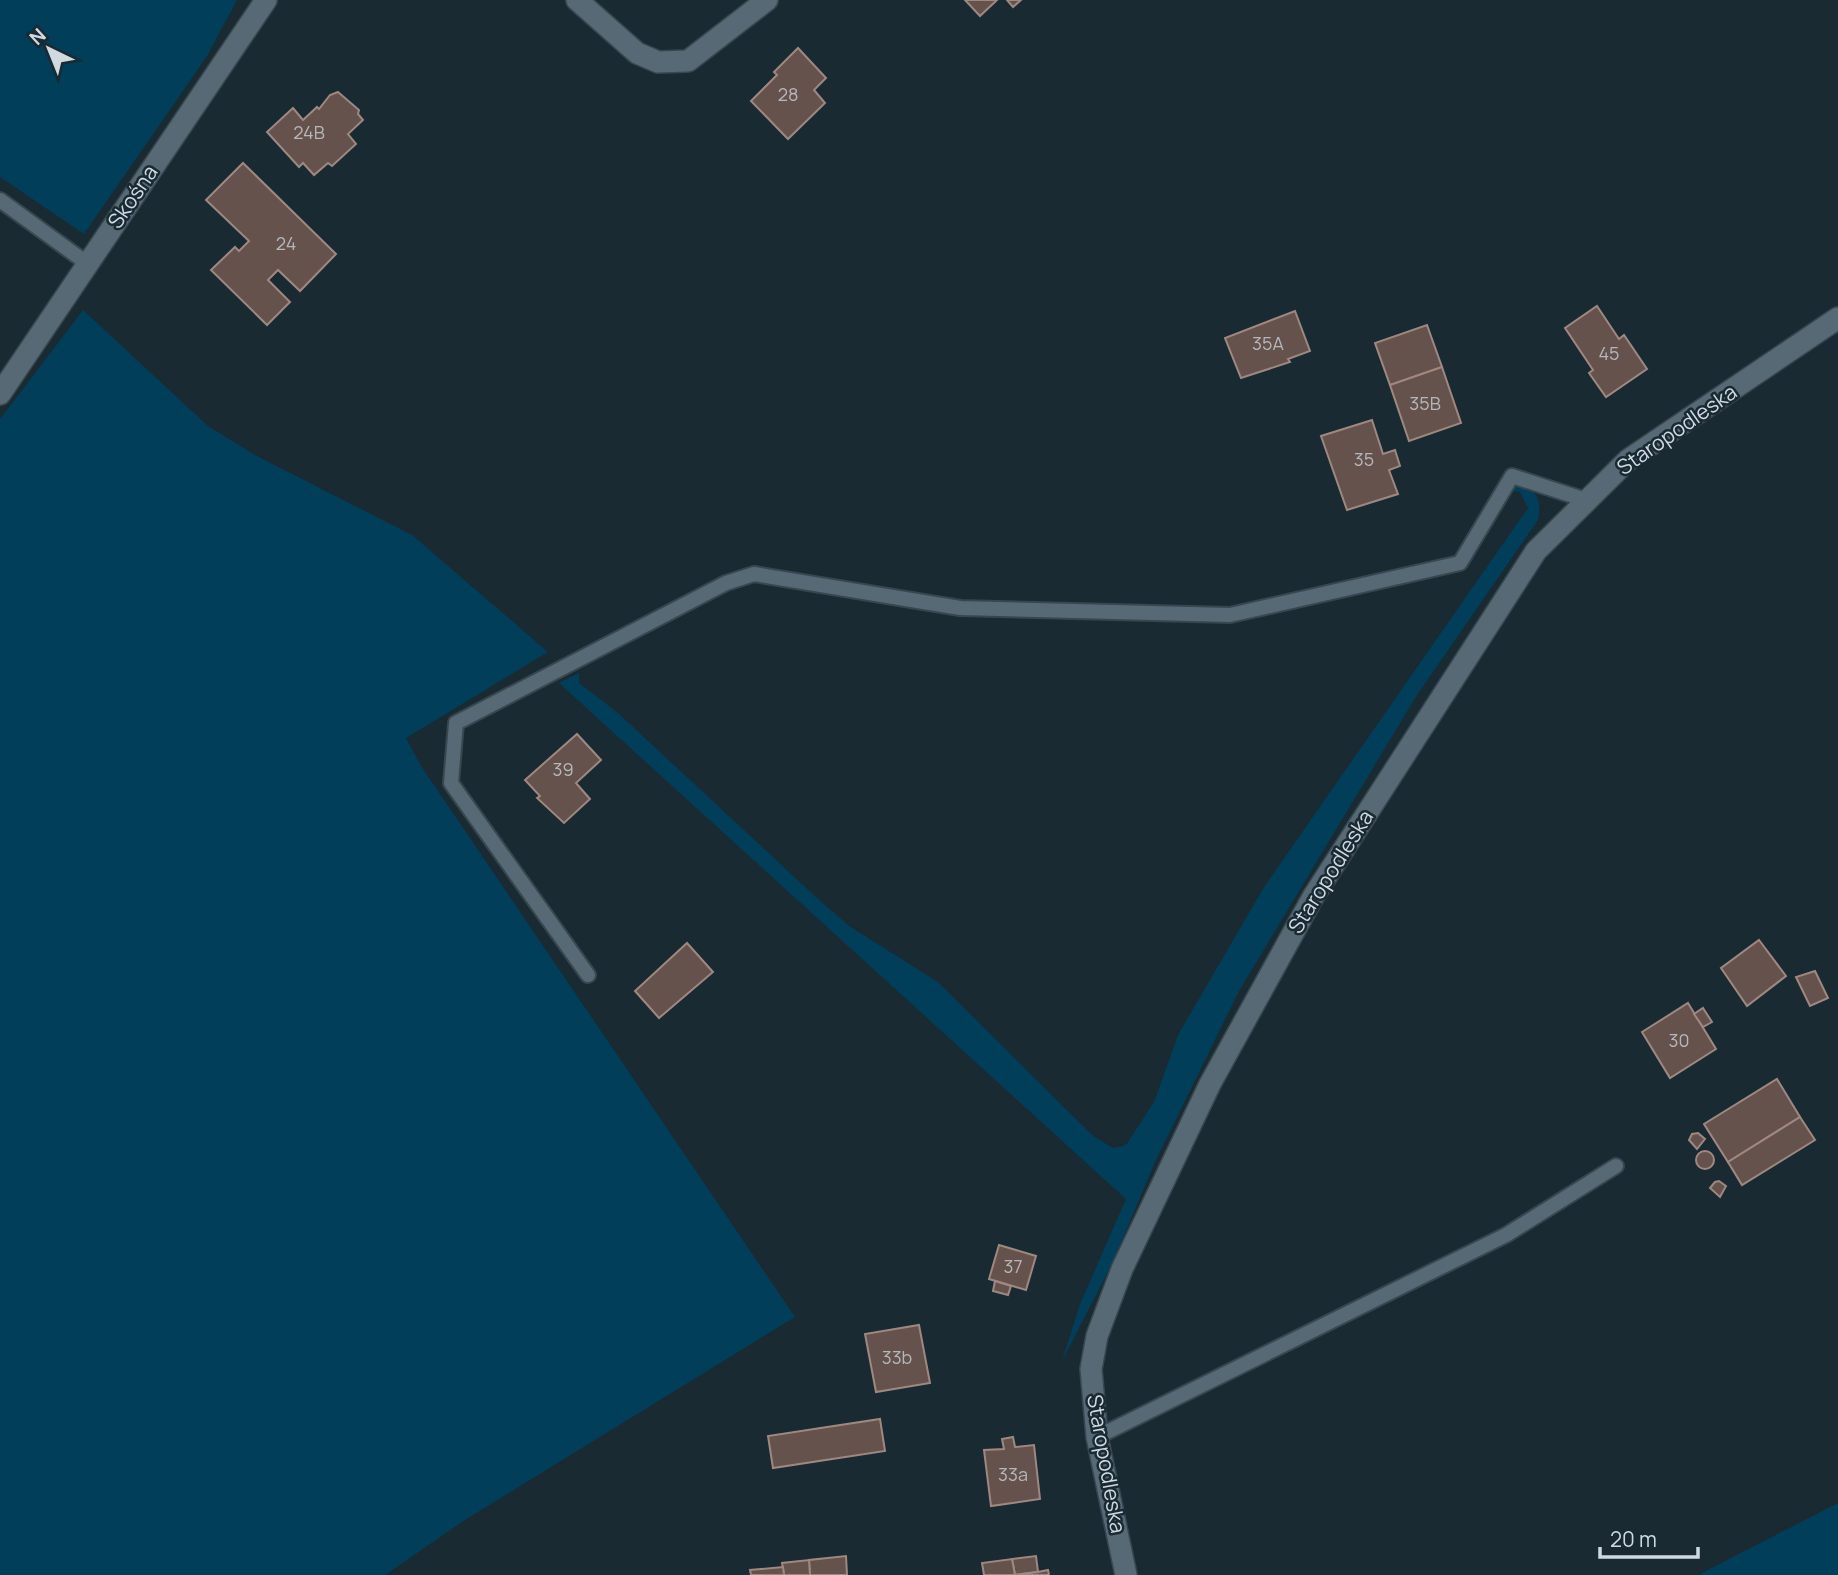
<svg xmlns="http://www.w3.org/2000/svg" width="1838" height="1575" font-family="Manrope,sans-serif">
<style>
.green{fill:#003e59}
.building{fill:#66524c;stroke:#9e8881;stroke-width:2}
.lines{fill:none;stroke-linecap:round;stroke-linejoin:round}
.lane-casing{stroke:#38464e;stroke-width:18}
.street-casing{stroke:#38464e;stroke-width:24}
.lane{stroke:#566974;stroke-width:14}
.street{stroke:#566974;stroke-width:21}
.labels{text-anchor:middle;stroke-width:5;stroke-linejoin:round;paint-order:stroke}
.number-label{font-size:18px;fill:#b5b7bb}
.street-label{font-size:21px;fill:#cfd9e0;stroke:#192a33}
</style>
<rect width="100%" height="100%" fill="#192a33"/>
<g class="green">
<polygon points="0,0 237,0 207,56 84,234 0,177"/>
<polygon points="83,310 208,426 255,455 412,535 548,652 406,738 421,766 795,1317 465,1520 385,1575 0,1575 0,419"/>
<path d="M1524,484C1539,492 1541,504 1538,520L1417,695L1239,991L1155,1162L1112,1264L1062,1361L1080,1304L1126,1199L559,683L579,673V683L617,712L818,899L849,926L938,982L1093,1136L1113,1148L1126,1145L1154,1102L1178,1035L1264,887L1528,508L1520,492L1508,490Z"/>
<polygon points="1838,1503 1838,1575 1698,1575"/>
</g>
<g class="building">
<polygon points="965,0 997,0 980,16"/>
<polygon points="1007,0 1021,0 1013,7"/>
<polygon points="798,48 826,78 814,90 825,103 788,139 751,101 777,75 774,72"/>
<polygon points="338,92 359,110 358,114 363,120 348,134 356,144 332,166 328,163 314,175 303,163 299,167 267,132 293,108 303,120 317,107 319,109 330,95"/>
<polygon points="243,163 336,254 300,291 278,270 268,280 290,302 267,325 211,270 235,247 239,251 249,241 206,200"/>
<polygon points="1597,306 1619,339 1624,335 1647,369 1606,397 1589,373 1593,370 1565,328"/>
<polygon points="1295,311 1310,351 1288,359 1290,362 1241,378 1225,338"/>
<polygon points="1427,325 1442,367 1390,385 1375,343"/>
<polygon points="1442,367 1461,423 1409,441 1390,385"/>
<polygon points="1372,420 1383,454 1395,450 1400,466 1389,470 1398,494 1347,510 1321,436"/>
<polygon points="577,734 601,760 576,783 590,799 564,823 537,798 540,796 525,780"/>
<polygon points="1759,940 1786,976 1747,1006 1721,968"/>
<polygon points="687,943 713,972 659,1018 635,991"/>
<polygon points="1815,971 1828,998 1810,1006 1796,977"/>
<polygon points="1688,1003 1716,1049 1670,1078 1642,1032"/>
<polygon points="1703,1008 1712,1022 1703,1027 1694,1014"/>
<polygon points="1777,1079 1800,1117 1728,1162 1704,1124"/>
<polygon points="1800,1117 1815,1140 1742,1185 1728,1162"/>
<polygon points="1698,1133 1705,1139 1697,1149 1689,1140 1692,1134"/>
<circle cx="1705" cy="1160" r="9"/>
<polygon points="1719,1181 1726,1186 1720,1197 1710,1188 1715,1182"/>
<polygon points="999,1245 1036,1256 1026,1290 989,1279"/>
<polygon points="995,1281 1011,1286 1008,1295 993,1291"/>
<polygon points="919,1325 930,1383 876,1392 865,1334"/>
<polygon points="880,1419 885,1451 773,1468 768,1436"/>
<polygon points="1013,1437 1015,1447 1034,1445 1040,1499 991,1506 984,1450 1004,1449 1002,1439"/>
<polygon points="846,1556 847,1575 810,1575 809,1560"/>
<polygon points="1036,1556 1038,1572 1015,1575 1012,1559"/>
<polygon points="1012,1559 1015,1575 984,1575 982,1563"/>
<polygon points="809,1560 810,1575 784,1575 782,1563"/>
<polygon points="783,1567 784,1575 751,1575 750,1570"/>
<polygon points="1048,1570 1049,1575 1014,1575 1038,1572"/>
</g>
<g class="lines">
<defs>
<g id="lane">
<polyline points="0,200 88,264"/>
<polyline points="588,975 451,783 456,723 726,583 754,574 960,608 1230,615 1460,563 1512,476 1586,500"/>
<polyline points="1097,1437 1506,1235 1616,1166"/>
</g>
<g id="street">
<polyline points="577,0 637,53 658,62 688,61 767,0"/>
<polyline points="0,394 266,0"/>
<polyline points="1126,1575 1097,1437 1091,1369 1097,1336 1122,1269 1210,1084 1313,897 1536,551 1628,460 1838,318"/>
</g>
</defs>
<use href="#lane" class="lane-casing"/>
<use href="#street" class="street-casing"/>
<use href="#lane" class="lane"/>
<use href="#street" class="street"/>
</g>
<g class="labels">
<g class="number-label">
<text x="788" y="101">28</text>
<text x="309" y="139">24B</text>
<text x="286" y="250">24</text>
<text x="1268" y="350">35A</text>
<text x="1609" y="360">45</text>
<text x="1425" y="410">35B</text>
<text x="1364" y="466">35</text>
<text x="563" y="776">39</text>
<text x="1679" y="1047">30</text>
<text x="1013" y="1273">37</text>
<text x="897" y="1364">33b</text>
<text x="1013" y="1481">33a</text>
</g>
<g class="street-label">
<text transform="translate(133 197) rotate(-56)" y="7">Skośna</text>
<text transform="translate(1677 430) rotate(-35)" y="7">Staropodleska</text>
<text transform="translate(1331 872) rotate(-58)" y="7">Staropodleska</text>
<text transform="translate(1106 1464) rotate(80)" y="7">Staropodleska</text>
</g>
</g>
<g transform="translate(49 49) rotate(317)" stroke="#192a33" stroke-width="5" paint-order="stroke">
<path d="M0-5L12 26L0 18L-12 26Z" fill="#cfd9e0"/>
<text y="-10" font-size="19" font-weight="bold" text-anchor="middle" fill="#cfd9e0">N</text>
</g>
<path d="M1600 1547v10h98v-10" fill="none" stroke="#cfd9e0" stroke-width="3.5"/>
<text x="1610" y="1547" font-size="21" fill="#cfd9e0" stroke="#192a33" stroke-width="5" paint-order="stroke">20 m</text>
</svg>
